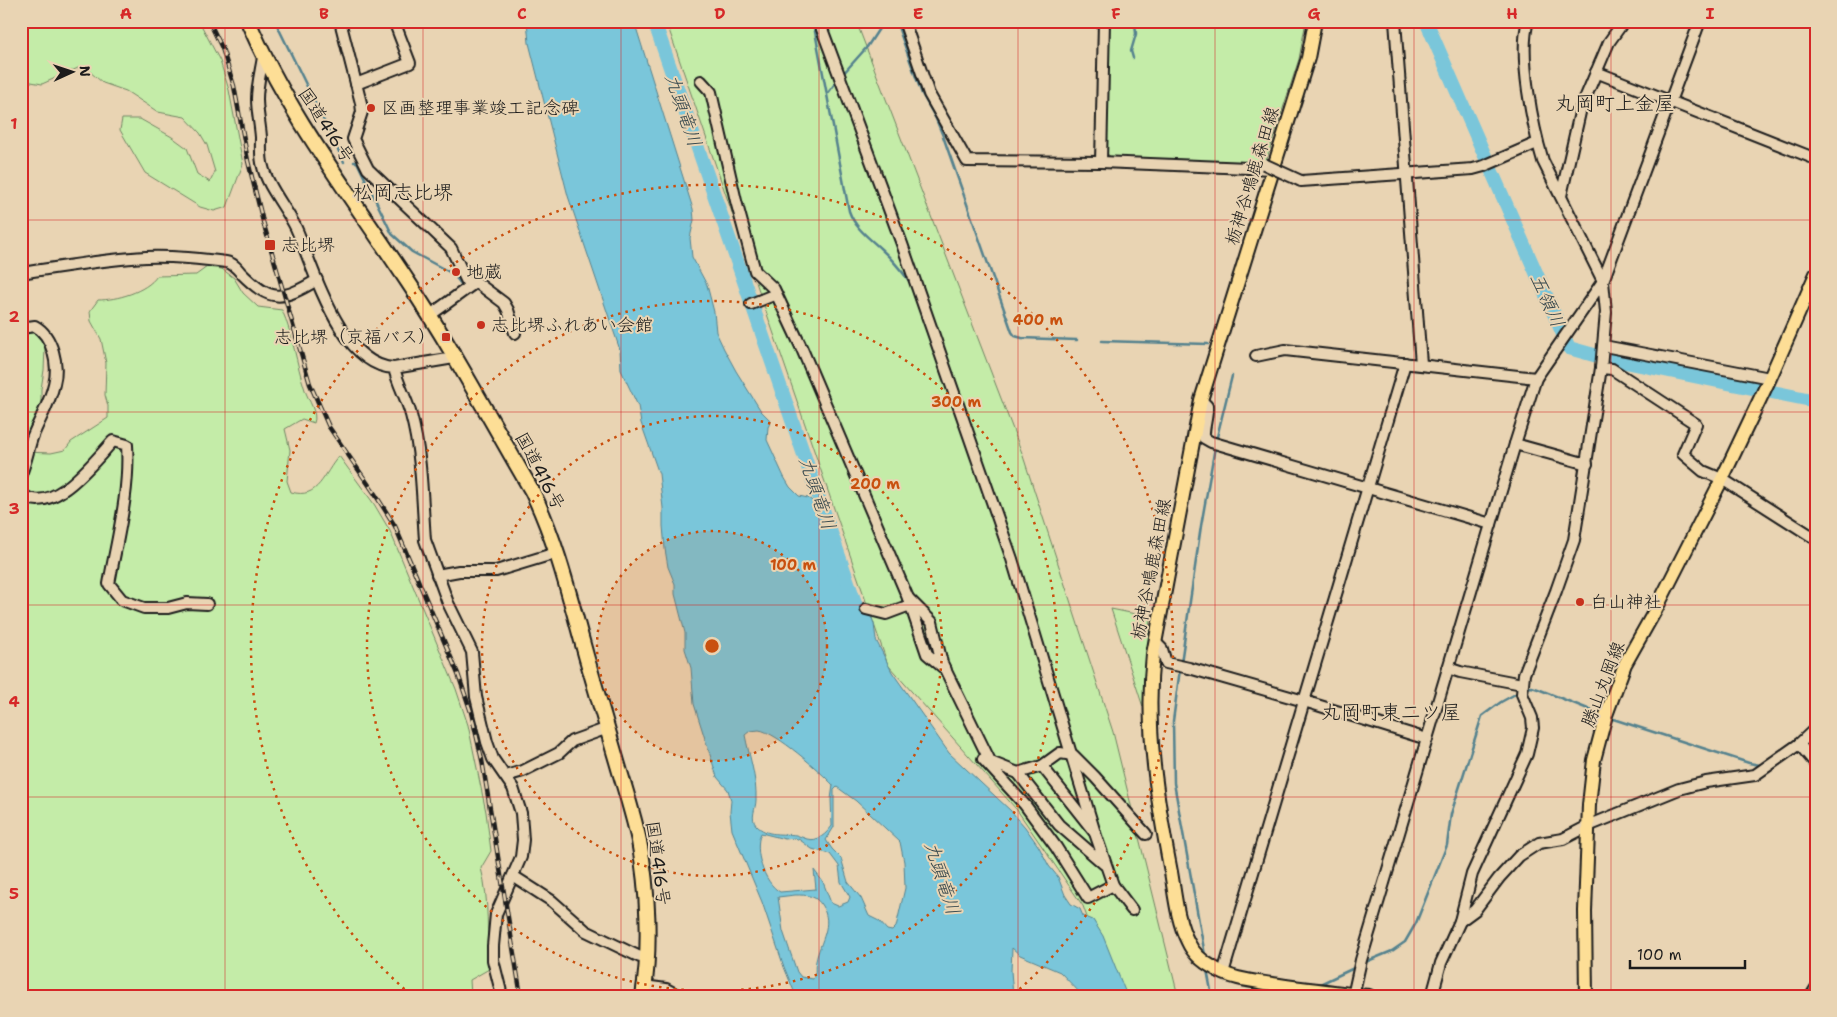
<svg xmlns="http://www.w3.org/2000/svg" width="1837" height="1017" font-family="'Shantell Sans','Klee One',sans-serif">
<style>
.green{fill:#c4eca8;stroke:#708462}
.water{fill:#7ac6da;stroke:#54828e;fill-rule:evenodd}
.lines{fill:none;stroke-linecap:round;stroke-linejoin:round}
.stream{stroke:#54828e;stroke-width:2.5}
.river{stroke:#7ac6da;stroke-width:14}
.minor-casing{stroke:#1c1c1c;stroke-width:14}
.major-casing{stroke:#1c1c1c;stroke-width:16}
.highway-casing{stroke:#1c1c1c;stroke-width:18}
.minor{stroke:#e9d4b3;stroke-width:10}
.major{stroke:#fdde96;stroke-width:12}
.highway{stroke:#fdde96;stroke-width:14}
.rail-casing{stroke:#1c1c1c;stroke-width:4.5}
.rail{stroke:#e9d4b3;stroke-width:2.5;stroke-dasharray:8;stroke-linecap:butt}
.minor-bridge-casing{stroke:#1c1c1c;stroke-width:14;stroke-linecap:butt}
.minor-bridge{stroke:#e9d4b3;stroke-width:10}
.grid{fill:none;stroke:#d62828;stroke-width:1;stroke-opacity:0.55}
.ring{fill:none;stroke:#c9500e;stroke-width:2.5;stroke-dasharray:2.5 5}
.poi-dot{fill:#c8321e;stroke:#e9d4b3;stroke-width:2}
.labels{text-anchor:middle;stroke-width:4;stroke-linejoin:round;paint-order:stroke}
.poi-label{font-size:18px;fill:#1c1c1c;stroke:#e9d4b3;text-anchor:start}
.street-label{font-size:18px;fill:#1c1c1c;stroke:#e9d4b3}
.water-label{font-size:19px;font-style:italic;fill:#34464c;stroke:#e9d4b3}
.quarter-label{font-size:20px;fill:#1c1c1c;stroke:#e9d4b3}
.centre{fill:#c9500e;stroke:#e9d4b3;stroke-width:2.5}
.ring-label{font-size:15px;text-anchor:middle;font-weight:bold;fill:#c9500e;stroke:#e9d4b3;stroke-width:4;stroke-linejoin:round;paint-order:stroke}
.neatline{fill:none;stroke:#d62828;stroke-width:2}
.grid-label{font-size:16px;text-anchor:middle;font-weight:bold;fill:#d62828}
</style>
<rect width="100%" height="100%" fill="#e9d4b3"/>
<filter id="ink" filterUnits="userSpaceOnUse"><feTurbulence type="fractalNoise" baseFrequency=".02" numOctaves="2"/><feDisplacementMap in="SourceGraphic" scale="10" xChannelSelector="R" yChannelSelector="G"/><feConvolveMatrix kernelMatrix="1 2 1 2 8 2 1 2 1" color-interpolation-filters="sRGB"/></filter>
<g filter="url(#ink)">
<g class="green">
<polygon points="21,21 199,21 220,61 229,90 243,164 227,207 214,211 200,207 145,173 120,130 122,119 140,119 172,137 187,148 197,174 210,182 215,172 207,145 200,133 185,117 158,112 126,91 103,83 89,71 78,68 42,84 26,81 21,76"/>
<polygon points="666,21 856,21 1022,453 1113,732 1178,996 1115,996 1083,906 1017,810 888,665"/>
<polygon points="1108,21 1306,21 1299,59 1267,158 1261,162 1200,161 1111,157 1104,151"/>
<path d="M207,267L222,269L234,278L243,293L258,307L282,310C293,335 296,363 305,390C308,400 318,413 314,423L302,419L285,429L290,450L287,481L291,492C319,500 323,474 339,456L374,504L390,531L456,689L468,725L486,812L491,851L481,868C490,901 486,934 489,969L470,980L471,996H21V322L24,323L42,336L45,348L44,370L41,389V408L24,452L51,453L65,450L71,442L108,418V406L105,395L106,363L101,339L91,321L90,311L98,300C116,300 146,292 157,276L196,275Z"/>
<polygon points="1111,609 1150,617 1143,707"/>
</g>
<path class="water" d="M527,21H634L693,209L694,220L690,238L692,257L707,285L714,312L716,332L724,349L736,371L761,411L771,421L768,427L767,440L784,477L790,487L799,496L808,498L821,507L829,519L845,560L843,569L846,585L851,595L871,615L874,624L876,640L892,672L949,753L1011,811L1025,827L1039,847L1049,866L1058,877L1065,895L1071,904L1080,909L1083,916L1093,920L1103,936L1127,996H1083L1060,972L1020,955L1012,948L1011,971L1013,996H796L784,967L762,902L732,830L730,812L731,800L728,790L717,777L694,704L691,668L685,649V633L675,594V584L668,567L665,549L663,526V508L659,474L641,423L638,406L621,370L620,350L568,196L529,43ZM759,730C776,732 821,772 833,785L831,799L832,826C826,834 818,842 807,839C803,838 800,836 796,835C782,833 767,837 756,825C750,818 756,808 756,800C757,778 749,756 745,735L750,731ZM837,787L856,801L900,842L904,862L905,888L896,927L892,931L887,930L879,921L869,916L861,898L848,882L841,858L832,849L826,840L834,827V790ZM761,833L785,839L795,838L800,840L812,849L830,854L839,866L841,882L850,897L848,902L838,906L831,903L823,882L814,870L816,889L780,892C764,883 753,850 761,833ZM795,895C807,895 816,895 822,906C834,925 820,941 816,961C814,969 817,971 813,979L801,977L797,972L783,931L778,897Z"/>
<g class="lines">
<g class="stream">
<polyline points="275,21 344,162"/>
<path d="M813,21L849,211C855,228 868,237 881,249C892,259 901,270 910,282"/>
<polyline points="896,21 922,94 936,119 943,136 1012,332 1015,336 1022,338 1077,340"/>
<polyline points="1133,58 1131,51 1136,34 1135,21"/>
<polyline points="842,75 867,47 884,21"/>
<polyline points="828,93 837,81"/>
<polyline points="354,162 357,162 392,234 412,252 453,274 461,284"/>
<polyline points="1102,341 1208,344"/>
<polyline points="1216,441 1232,376"/>
<polyline points="1181,663 1201,526 1215,447"/>
<polyline points="1180,669 1173,721 1174,783 1205,955"/>
<polyline points="1526,688 1532,687 1538,689 1603,715"/>
<polyline points="1610,718 1749,763 1760,765 1764,763"/>
<polyline points="1793,743 1816,721"/>
<polyline points="1363,963 1392,951 1405,942 1416,923 1447,845 1451,814 1482,716 1501,702 1519,692"/>
<polyline points="1207,970 1212,996"/>
<polyline points="1318,985 1356,967"/>
<polyline points="1291,996 1299,993"/>
</g>
<g class="river">
<polyline points="654,21 859,614"/>
<polyline points="1426,21 1569,348 1601,357 1816,401"/>
</g>
<defs>
<g id="minor">
<polyline points="340,21 361,103 362,112 353,139 368,169 451,248 469,286"/>
<polyline points="819,21 902,244 1012,559 1095,833"/>
<polyline points="904,21 929,94 967,161 1101,162 1273,169"/>
<polyline points="1395,21 1421,364"/>
<path d="M263,57C261,70 257,85 257,99C257,111 260,124 261,137C261,147 260,158 263,167C267,186 287,209 296,228C314,268 340,366 394,368C398,385 407,399 411,415C422,455 422,499 425,540L448,603L472,652L476,697L487,742L493,759L513,788L521,813L523,840L521,857L496,914L493,946V960L502,996"/>
<polyline points="1596,72 1816,159"/>
<polyline points="701,81 711,92 736,201 755,271 774,289 802,349 908,598"/>
<polyline points="356,84 410,63 394,21"/>
<polyline points="1101,162 1104,21"/>
<polyline points="1301,181 1473,169 1484,166 1537,143"/>
<polyline points="1561,196 1581,108 1609,42 1624,21"/>
<path d="M21,273C63,267 105,259 146,257C170,256 202,259 226,262C233,263 237,268 241,273C271,303 282,301 317,280"/>
<polyline points="751,304 776,294"/>
<polyline points="429,316 476,282 504,303 508,310 515,333"/>
<path d="M21,328L35,326C53,336 59,366 54,384C50,403 39,420 32,438C28,450 26,462 21,474"/>
<polyline points="1604,346 1770,378"/>
<polyline points="1256,356 1285,350 1536,378"/>
<polyline points="394,368 454,358"/>
<polyline points="1601,368 1612,369 1696,424 1683,454 1703,471 1722,479 1816,539"/>
<path d="M1201,400L1207,406C1208,417 1203,427 1204,438L1211,442L1491,524"/>
<polyline points="1515,444 1587,464"/>
<path d="M21,493C50,520 95,460 113,441L127,445C130,492 117,539 109,584L122,600L144,608H168L187,603L207,604"/>
<polyline points="437,575 459,571 496,571 556,553"/>
<polyline points="866,609 886,614 910,605"/>
<polyline points="1155,642 1162,649 1166,663 1189,668 1304,701 1427,739"/>
<polyline points="1448,668 1460,672 1522,684"/>
<polyline points="946,670 927,654 908,598 932,622 942,663 990,761"/>
<polyline points="1799,744 1816,728"/>
<polyline points="1042,766 1018,773 1059,825 1104,864"/>
<polyline points="1018,773 983,759 1025,805 1056,847 1088,898 1113,885"/>
<polyline points="506,776 523,771 559,753 572,741 608,728"/>
<polyline points="513,876 552,901 586,931 640,957 647,957"/>
<polyline points="1132,910 1113,885 1095,833 1042,766 1060,753 1073,755 1095,777 1146,834"/>
<polyline points="1460,921 1475,910 1499,878 1519,856 1539,843 1563,839 1588,826 1679,789 1706,782 1755,775 1799,744 1816,764"/>
<polyline points="1223,973 1405,363"/>
<polyline points="644,986 666,989 679,996"/>
<polyline points="1353,996 1361,960 1515,444 1536,378 1603,281 1700,21"/>
<path d="M1432,996L1441,963L1460,921L1472,874L1527,754L1533,728L1532,718L1522,694L1524,674L1556,591L1574,540L1601,368L1606,312L1603,281L1543,161C1533,128 1518,54 1528,21"/>
<polyline points="1811,996 1816,988"/>
</g>
<g id="major">
<path d="M1315,21L1308,58L1201,400L1153,654C1145,727 1157,800 1171,872C1175,895 1177,921 1188,942C1193,953 1203,962 1214,968C1230,979 1253,981 1272,984C1304,989 1337,992 1369,996"/>
<polyline points="1586,996 1585,911 1589,805 1594,760 1606,715 1625,664 1656,609 1722,479 1770,378 1816,274"/>
</g>
<path id="highway" d="M248,21C288,115 352,197 408,282C453,349 491,421 532,491C558,544 571,603 587,659C598,697 609,734 620,772C627,795 634,818 639,841C648,889 651,947 643,996"/>
</defs>
<use href="#minor" class="minor-casing"/>
<use href="#major" class="major-casing"/>
<use href="#highway" class="highway-casing"/>
<use href="#minor" class="minor"/>
<use href="#major" class="major"/>
<use href="#highway" class="highway"/>
<defs>
<polyline id="rail" points="209,21 222,48 234,86 248,161 262,218 310,384 329,427 375,494 395,526 458,674 471,712 482,760 521,996"/>
</defs>
<use href="#rail" class="rail-casing"/>
<use href="#rail" class="rail"/>
<defs>
<polyline id="minor-bridge" points="1264,164 1301,181"/>
</defs>
<use href="#minor-bridge" class="minor-bridge-casing"/>
<use href="#minor-bridge" class="minor-bridge"/>
</g>
</g>
<path class="grid" d="M225,21V996M423,21V996M621,21V996M819,21V996M1018,21V996M1215,21V996M1414,21V996M1611,21V996M21,220H1816M21,412H1816M21,605H1816M21,797H1816"/>
<circle cx="712" cy="646" r="115" fill="#c9500e" fill-opacity=".12"/>
<g class="ring">
<circle cx="712" cy="646" r="115"/>
<circle cx="712" cy="646" r="230"/>
<circle cx="712" cy="646" r="345"/>
<path d="M410 994A461 461 0 1 1 1014 994"/>
</g>
<g class="poi-dot">
<circle cx="371" cy="108" r="5"/>
<rect x="264" y="239" width="12" height="12" rx="2.5"/>
<circle cx="456" cy="272" r="5"/>
<circle cx="481" cy="325" r="5"/>
<rect x="441" y="332" width="10" height="10" rx="2.5"/>
<circle cx="1580" cy="602" r="5"/>
</g>
<g class="labels">
<g class="poi-label">
<text x="381" y="114">区画整理事業竣工記念碑</text>
<text x="281" y="251">志比堺</text>
<text x="466" y="278">地蔵</text>
<text x="491" y="331">志比堺ふれあい会館</text>
<text x="436" y="343" text-anchor="end">志比堺（京福バス）</text>
<text x="1590" y="608">白山神社</text>
</g>
<g class="street-label">
<text transform="translate(326 125) rotate(57)" y="6">国道416号</text>
<text transform="translate(1252 176) rotate(-73)" y="6">栃神谷鳴鹿森田線</text>
<text transform="translate(540 471) rotate(62)" y="6">国道416号</text>
<text transform="translate(1151 569) rotate(-79)" y="6">栃神谷鳴鹿森田線</text>
<text transform="translate(1603 684) rotate(-69)" y="6">勝山丸岡線</text>
<text transform="translate(658 863) rotate(82)" y="6">国道416号</text>
</g>
<g class="water-label">
<text transform="translate(684 110) rotate(71)" y="7">九頭竜川</text>
<text transform="translate(1548 300) rotate(66)" y="7">五領川</text>
<text transform="translate(818 493) rotate(71)" y="7">九頭竜川</text>
<text transform="translate(943 878) rotate(72)" y="7">九頭竜川</text>
</g>
<g class="quarter-label">
<text x="1615" y="110">丸岡町上金屋</text>
<text x="403" y="199">松岡志比堺</text>
<text x="1391" y="719">丸岡町東二ツ屋</text>
</g>
</g>
<circle cx="712" cy="646" r="8" class="centre"/>
<g class="ring-label">
<text x="1038" y="325">400 m</text>
<text x="956" y="407">300 m</text>
<text x="875" y="489">200 m</text>
<text x="793" y="570">100 m</text>
</g>
<rect width="1837" height="1017" fill="none" stroke="#e9d4b3" stroke-width="55"/>
<g transform="translate(72 72) rotate(87)" stroke="#e9d4b3" stroke-width="4" paint-order="stroke">
<path d="M0-4L9 19L0 12L-9 19Z" fill="#1c1c1c"/>
<text y="-8" font-size="14" font-weight="bold" text-anchor="middle" fill="#1c1c1c">N</text>
</g>
<path d="M1630 960v8h115v-8" fill="none" stroke="#1c1c1c" stroke-width="2.5"/>
<text x="1637" y="960" font-size="15" fill="#1c1c1c" stroke="#e9d4b3" stroke-width="4" paint-order="stroke">100 m</text>
<rect x="28" y="28" width="1782" height="962" class="neatline"/>
<g class="grid-label">
<text x="126" y="19">A</text>
<text x="324" y="19">B</text>
<text x="522" y="19">C</text>
<text x="720" y="19">D</text>
<text x="918" y="19">E</text>
<text x="1116" y="19">F</text>
<text x="1314" y="19">G</text>
<text x="1512" y="19">H</text>
<text x="1710" y="19">I</text>
<text x="14" y="129">1</text>
<text x="14" y="322">2</text>
<text x="14" y="514">3</text>
<text x="14" y="707">4</text>
<text x="14" y="899">5</text>
</g>
</svg>
